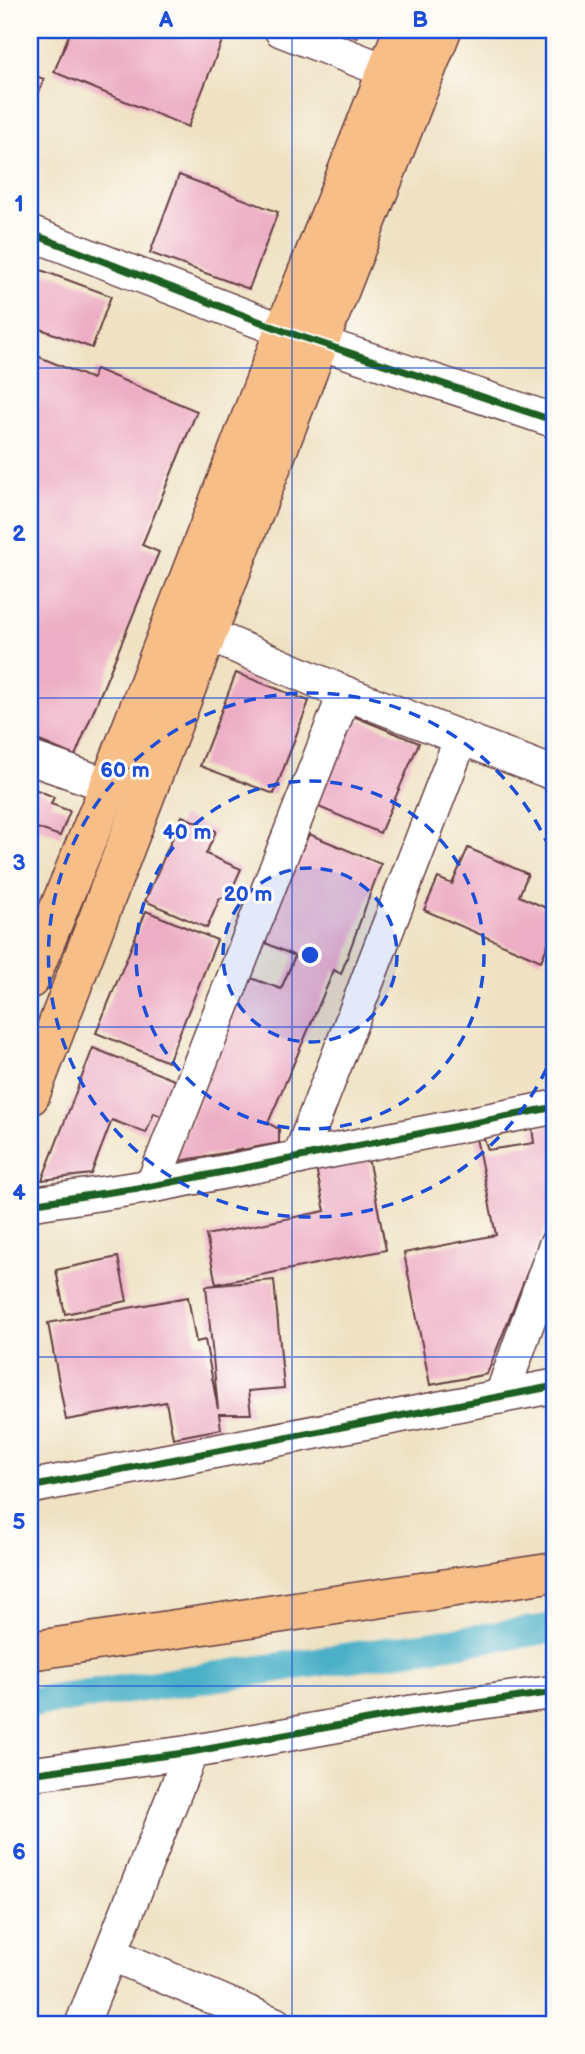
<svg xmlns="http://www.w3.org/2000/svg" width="585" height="2054" font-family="'Balsamiq Sans',sans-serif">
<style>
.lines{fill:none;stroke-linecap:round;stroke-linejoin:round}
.canal{stroke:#48b0c7;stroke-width:30}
.building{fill:#edaec5}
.minor-casing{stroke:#633c42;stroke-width:36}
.major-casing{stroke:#633c42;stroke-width:41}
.minor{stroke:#fff;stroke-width:33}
.major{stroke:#f7be87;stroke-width:38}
.cycleway-casing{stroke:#fdfcf7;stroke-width:11}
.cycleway{stroke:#1b5e20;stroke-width:7}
.grid{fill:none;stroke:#1d4ed8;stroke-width:2;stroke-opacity:0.55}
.ring{fill:none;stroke:#1d4ed8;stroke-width:3.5;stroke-dasharray:12 9}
.centre{fill:#1d4ed8;stroke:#fdfcf7;stroke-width:3.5}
.ring-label{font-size:21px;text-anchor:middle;font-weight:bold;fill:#1d4ed8;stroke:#fdfcf7;stroke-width:6;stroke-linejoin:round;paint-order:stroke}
.neatline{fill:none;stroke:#1d4ed8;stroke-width:2.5}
.grid-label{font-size:23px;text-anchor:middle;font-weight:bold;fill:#1d4ed8}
</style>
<rect width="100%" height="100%" fill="#fdfcf7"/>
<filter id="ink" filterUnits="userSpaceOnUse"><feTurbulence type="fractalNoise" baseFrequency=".0143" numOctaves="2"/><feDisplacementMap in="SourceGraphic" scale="14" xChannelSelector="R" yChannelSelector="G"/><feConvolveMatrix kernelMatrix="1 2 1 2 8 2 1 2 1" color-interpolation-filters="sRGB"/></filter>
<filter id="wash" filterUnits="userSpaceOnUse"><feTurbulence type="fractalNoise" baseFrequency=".00686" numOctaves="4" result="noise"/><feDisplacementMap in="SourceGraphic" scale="28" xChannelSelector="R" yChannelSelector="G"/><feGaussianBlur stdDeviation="1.57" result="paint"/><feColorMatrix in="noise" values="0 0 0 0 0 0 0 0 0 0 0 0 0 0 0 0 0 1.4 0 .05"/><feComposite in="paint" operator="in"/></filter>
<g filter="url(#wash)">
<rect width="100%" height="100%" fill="#efe1c1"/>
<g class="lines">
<polyline class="canal" points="30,1703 555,1628"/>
</g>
<g id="blocks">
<g class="building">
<polygon points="71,30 222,30 226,31 188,127 54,72"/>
<polygon points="336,30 360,30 357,38"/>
<polygon points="30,74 44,79 30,115"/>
<polygon points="179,175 278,212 249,289 150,253"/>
<polygon points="30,266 111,296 92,348 30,325"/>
<polygon points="30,353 92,379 96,369 197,411 142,545 159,552 75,756 30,737"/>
<polygon points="236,673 309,701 274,794 200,766"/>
<polygon points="353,716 419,743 380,833 314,805"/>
<polygon points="30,787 54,797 51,804 70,811 60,836 34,827 30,837"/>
<polygon points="182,816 216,831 206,854 241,869 228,898 220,898 207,928 145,901"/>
<polygon points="309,834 381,864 341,974 334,970 268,1123 279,1129 279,1143 174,1162 242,989 246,991 251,978 281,989 295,956 261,941"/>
<polygon points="468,848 528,874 519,896 555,912 555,928 541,961 424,910 438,878 452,884"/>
<polygon points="146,911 217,940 168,1062 96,1033"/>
<polygon points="93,1048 177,1081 163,1117 154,1113 146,1133 112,1120 91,1174 42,1180"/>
<polygon points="555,1124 555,1203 487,1374 430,1385 404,1253 496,1235 476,1138 483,1136 488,1150 534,1143 532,1128"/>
<polygon points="368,1158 386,1250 216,1284 206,1235 325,1211 316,1168"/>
<polygon points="118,1257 127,1301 65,1314 56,1270"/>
<polygon points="274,1280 284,1388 248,1391 251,1414 219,1414 221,1429 173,1438 166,1402 66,1420 48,1323 188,1297 196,1342 205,1340 218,1409 206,1286"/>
</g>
</g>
</g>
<g filter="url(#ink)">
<use href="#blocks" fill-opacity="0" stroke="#633c42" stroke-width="2"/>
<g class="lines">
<defs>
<g id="minor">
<polyline points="281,30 412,81"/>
<polyline points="30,233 284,331 555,421"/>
<polyline points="182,623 345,693 555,774"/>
<polyline points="30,758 133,794"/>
<polyline points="299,1158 461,738"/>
<polyline points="152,1186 345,693"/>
<polyline points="30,1204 152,1186 555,1107"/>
<polyline points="501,1397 555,1246"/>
<polyline points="30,1487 555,1386"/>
<polyline points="30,1774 191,1752 412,1712 555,1692"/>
<polyline points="111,1954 275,2024"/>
<polyline points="82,2024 191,1752"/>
</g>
<g id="major">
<polyline points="30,979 109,786 284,331 403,30"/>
<polyline points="30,1096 319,343 442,30"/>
<polyline points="30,1651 555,1572"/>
</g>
</defs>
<use href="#minor" class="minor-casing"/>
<use href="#major" class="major-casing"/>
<use href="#minor" class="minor"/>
<use href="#major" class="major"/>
<defs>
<g id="cycleway">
<polyline points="30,233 284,331 555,421"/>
<polyline points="30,1204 152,1186 555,1107"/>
<polyline points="30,1487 555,1386"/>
<polyline points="30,1774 191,1752 412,1712 555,1692"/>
</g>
</defs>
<use href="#cycleway" class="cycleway-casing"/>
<use href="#cycleway" class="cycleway"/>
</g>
</g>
<path class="grid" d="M292,30V2024M30,368H555M30,698H555M30,1027H555M30,1357H555M30,1686H555"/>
<circle cx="310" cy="955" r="87" fill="#1d4ed8" fill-opacity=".12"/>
<g class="ring">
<circle cx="310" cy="955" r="87"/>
<circle cx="310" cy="955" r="174"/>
<path d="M555 1049A262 262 0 1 1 555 861"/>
</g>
<circle cx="310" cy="955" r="10" class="centre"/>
<g class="ring-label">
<text x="125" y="777">60 m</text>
<text x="187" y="839">40 m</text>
<text x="248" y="901">20 m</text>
</g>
<rect width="585" height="2054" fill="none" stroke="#fdfcf7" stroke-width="77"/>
<rect x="38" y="38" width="508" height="1978" class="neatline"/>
<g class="grid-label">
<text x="166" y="27">A</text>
<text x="420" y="27">B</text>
<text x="19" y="211">1</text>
<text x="19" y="541">2</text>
<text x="19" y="870">3</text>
<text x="19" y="1200">4</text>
<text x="19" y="1529">5</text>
<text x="19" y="1859">6</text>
</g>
</svg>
